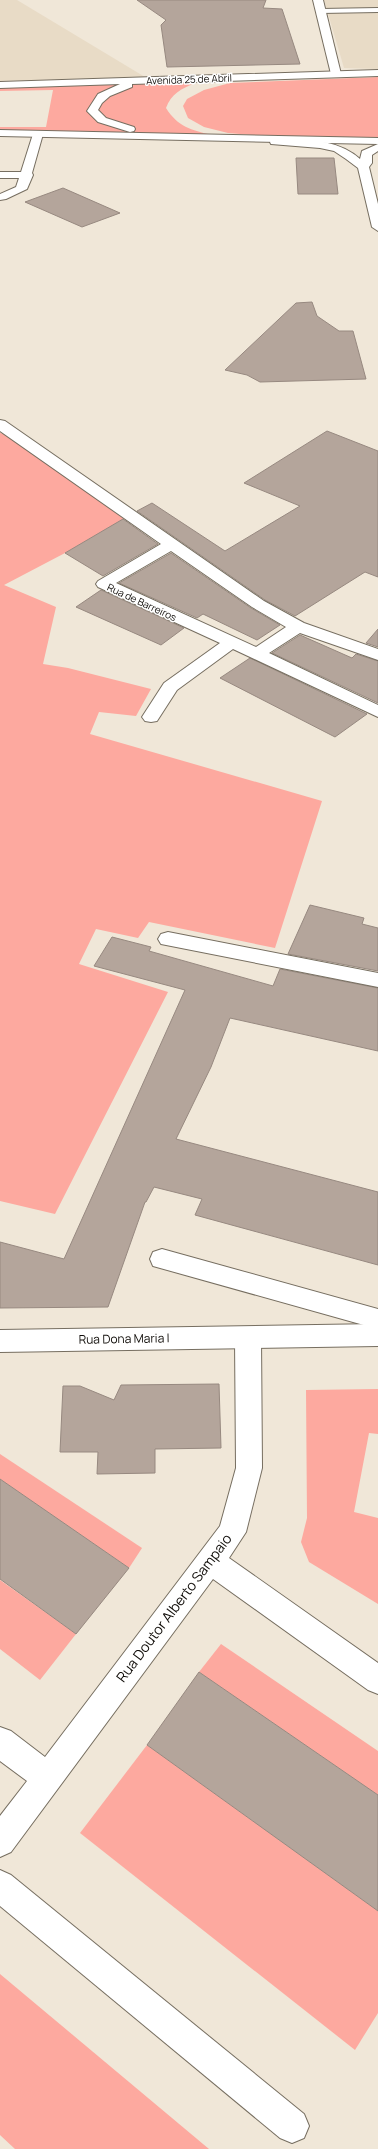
<svg xmlns="http://www.w3.org/2000/svg" width="378" height="2149" font-family="Manrope,sans-serif">
<style>
.built{fill:#e8dbc6}
.green{fill:#fda99f}
.building{fill:#b4a59b;stroke:#978980}
.lines{fill:none;stroke-linecap:round;stroke-linejoin:round}
.service-casing{stroke:#766e60;stroke-width:2}
.minor-casing{stroke:#766e60;stroke-width:2}
.tertiary-casing{stroke:#766e60;stroke-width:2}
.secondary-casing{stroke:#766e60;stroke-width:2}
.primary-casing{stroke:#766e60;stroke-width:2}
.service{fill:#fff;fill-rule:evenodd}
.minor{fill:#fff;fill-rule:evenodd}
.tertiary{fill:#fff;fill-rule:evenodd}
.secondary{fill:#fff;fill-rule:evenodd}
.primary{fill:#fff;fill-rule:evenodd}
.labels{text-anchor:middle;stroke-width:3;stroke-linejoin:round;paint-order:stroke}
.far-street-label{font-size:10px;fill:#0f0c08;stroke:#fff}
.street-label{font-size:12px;fill:#0f0c08;stroke:#fff}
.near-street-label{font-size:14px;fill:#0f0c08;stroke:#fff}
</style>
<rect width="100%" height="100%" fill="#f0e7d8"/>
<g class="built">
<polygon points="0,0 17,0 145,77 0,81"/>
<polygon points="324,0 378,0 378,69 344,68"/>
</g>
<g class="green">
<polygon points="378,77 378,139 252,135 228,133 204,127 188,118 183,106 187,99 204,90 230,83"/>
<path d="M190,82L195,83C181,89 171,94 166,108C178,127 191,130 212,135L0,130V127H46L53,90L0,91V87Z"/>
<polygon points="0,433 17,437 124,519 65,553 4,585 56,607 43,664 68,668 151,689 136,716 99,712 90,734 322,801 275,948 149,922 138,938 96,929 79,964 168,992 55,1214 0,1201"/>
<polygon points="378,1389 378,1434 369,1433 354,1512 378,1518 378,1604 309,1562 301,1542 307,1518 306,1390"/>
<polygon points="0,1454 142,1548 129,1568 0,1479"/>
<polygon points="0,1580 76,1634 40,1680 0,1649"/>
<polygon points="221,1644 378,1751 378,1795 199,1672"/>
<polygon points="147,1745 378,1911 378,2013 355,2050 80,1833"/>
<polygon points="0,1974 209,2149 15,2149 0,2135"/>
</g>
<g class="building">
<polygon points="137,0 266,0 263,8 282,9 300,64 167,67 161,25 166,20"/>
<polygon points="296,158 334,158 338,194 298,194"/>
<polygon points="63,188 120,213 82,227 25,202"/>
<polygon points="312,302 317,316 339,331 353,331 366,379 260,382 247,375 225,370 296,303"/>
<polygon points="327,431 378,451 378,577 365,572 295,616 265,600 137,511 152,503 225,551 300,506 244,483"/>
<polygon points="123,519 158,544 103,576 65,553"/>
<polygon points="171,553 251,608 280,625 257,640 203,614 197,618 119,583"/>
<polygon points="101,590 184,628 161,645 76,607"/>
<polygon points="378,629 378,647 366,643"/>
<polygon points="300,635 352,658 356,654 378,661 378,703 272,653"/>
<polygon points="250,658 367,714 335,737 220,678"/>
<polygon points="310,905 364,918 362,924 378,928 378,971 288,954"/>
<polygon points="112,937 151,947 149,951 273,986 280,969 378,988 378,1051 230,1018 211,1067 176,1139 378,1192 378,1265 195,1215 202,1199 154,1187 146,1202 145,1202 108,1307 0,1308 0,1242 64,1259 185,990 94,966"/>
<polygon points="219,1384 221,1448 155,1449 155,1473 97,1474 98,1452 60,1452 63,1386 80,1386 114,1400 121,1385"/>
<polygon points="0,1479 129,1568 76,1634 0,1579"/>
<polygon points="199,1672 378,1795 378,1911 147,1745"/>
</g>
<g class="lines">
<defs>
<polygon id="service" points="378,8 378,12 321,13 318,11 321,9"/>
<g id="minor">
<polygon points="38,131 43,134 32,173 33,175 27,189 6,199 0,200 0,194 16,187 19,178 0,178 0,172 21,172 33,134"/>
<path d="M0,420L5,421L264,601L304,623L378,649V660L300,633L269,653L378,705V717L233,649L177,690L157,721L151,722L145,721L142,717L164,683L220,643L98,587L96,584L98,581L161,544L0,431ZM171,551L252,607L286,627L256,647L116,583Z"/>
<polygon points="168,932 378,973 378,987 161,944 158,939 161,934"/>
<polygon points="162,1249 378,1309 378,1329 153,1266 150,1259 153,1252"/>
<polygon points="248,1327 257,1330 261,1338 262,1468 246,1532 229,1558 378,1663 378,1694 368,1690 213,1579 11,1852 0,1857 0,1816 27,1781 0,1761 0,1727 11,1731 45,1757 220,1526 236,1468 235,1338 239,1330"/>
<polygon points="0,1870 11,1875 304,2114 309,2126 304,2138 292,2143 280,2138 0,1906"/>
</g>
<polygon id="tertiary" points="313,0 323,0 341,74 340,76 336,77 331,74"/>
<g id="secondary">
<path d="M275,139C305,140 337,138 360,159L362,151L378,144V151L372,155V163L369,167L378,204V231L372,227L358,168L346,159L334,151L320,148L271,144L270,142L271,140Z"/>
<polygon points="378,1324 378,1346 0,1352 0,1330"/>
</g>
<g id="primary">
<polygon points="378,70 378,76 132,84 132,87 110,96 102,103 98,110 106,118 134,127 135,129 134,131 130,132 98,122 87,111 98,94 120,84 0,88 0,82"/>
<polygon points="0,130 378,138 378,144 0,136"/>
</g>
</defs>
<use href="#service" class="service-casing"/>
<use href="#minor" class="minor-casing"/>
<use href="#tertiary" class="tertiary-casing"/>
<use href="#secondary" class="secondary-casing"/>
<use href="#primary" class="primary-casing"/>
<use href="#service" class="service"/>
<use href="#minor" class="minor"/>
<use href="#tertiary" class="tertiary"/>
<use href="#secondary" class="secondary"/>
<use href="#primary" class="primary"/>
</g>
<g class="labels">
<g class="far-street-label">
<text transform="translate(189 79) rotate(-2)" y="4">Avenida 25 de Abril</text>
<text transform="translate(142 602) rotate(25)" y="4">Rua de Barreiros</text>
</g>
<g class="street-label">
<text transform="translate(124 1339) rotate(-1)" y="4">Rua Dona Maria I</text>
</g>
<g class="near-street-label">
<text transform="translate(174 1608) rotate(-53)" y="5">Rua Doutor Alberto Sampaio</text>
</g>
</g>
</svg>
